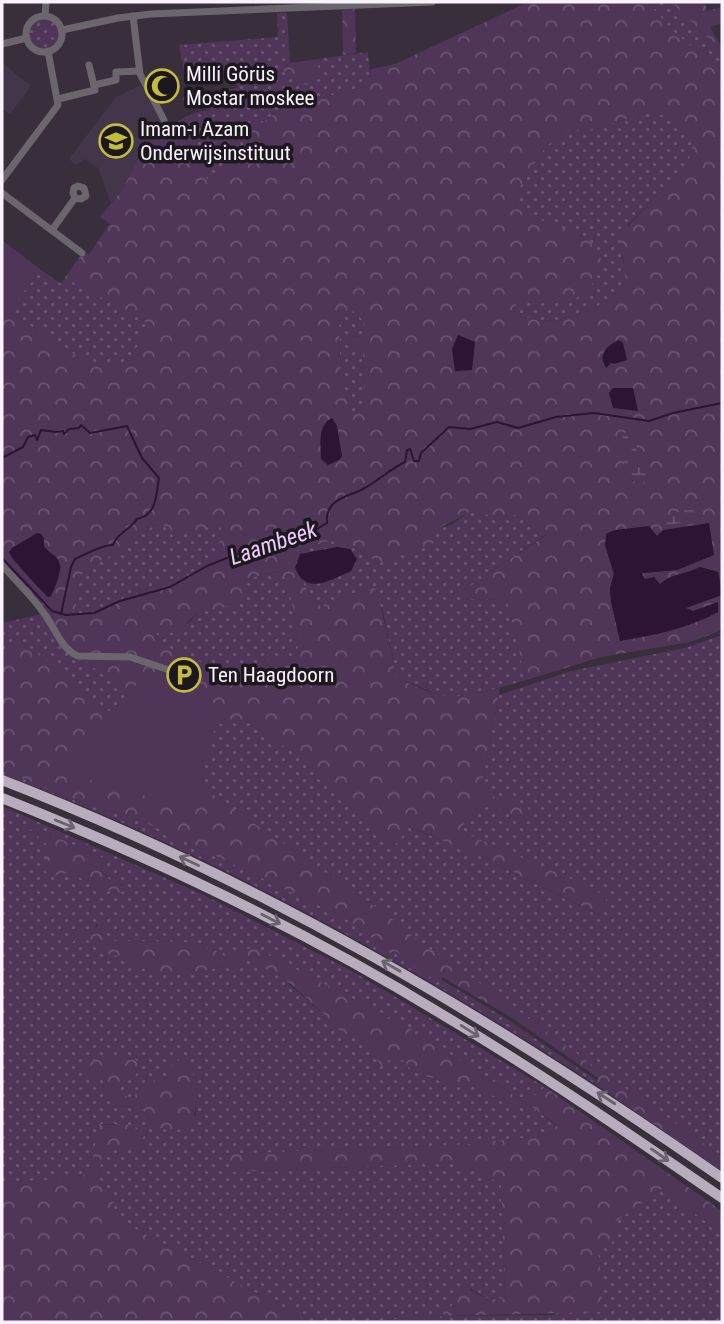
<svg xmlns="http://www.w3.org/2000/svg" width="724" height="1324" font-family="'Roboto Condensed',sans-serif">
<style>
.built{fill:#44364a}
.grass{fill:url(#grass-dots);fill-rule:evenodd}
.forest{fill:url(#forest-crowns);fill-rule:evenodd}
.wetland{fill:url(#wetland-marsh)}
.green{fill:#4f3659}
.water{fill:#2b1434}
.lines{fill:none;stroke-linecap:round;stroke-linejoin:round}
.stream{stroke:#2b1434;stroke-width:2}
.minor{stroke:#6b666d;stroke-width:7}
.highway{stroke:#b9acbe;stroke-width:10}
.oneway{stroke:#6a626e}
.labels{text-anchor:middle;stroke-width:7;stroke-linejoin:round;paint-order:stroke}
.poi-label{font-size:21px;fill:#f9f2fc;stroke:#1c181e;text-anchor:start}
.water-label{font-size:23px;font-style:italic;fill:#eecbfd;stroke:#1c181e}
</style>
<defs>
<pattern id="grass-dots" width="8" height="8" patternUnits="userSpaceOnUse" patternTransform="scale(1.75)"><rect width="8" height="8" fill="#4f3659"/><path d="M2 2h.1M6 6h.1" fill="none" stroke="#695472" stroke-width="1.8" stroke-linecap="round"/></pattern>
<pattern id="forest-crowns" width="20" height="18" patternUnits="userSpaceOnUse" patternTransform="scale(1.75)"><rect width="20" height="18" fill="#4f3659"/><path d="M2 6a3 3 0 1 1 6 0M12 15a3 3 0 1 1 6 0" fill="none" stroke="#695472"/></pattern>
<pattern id="wetland-marsh" width="20" height="14" patternUnits="userSpaceOnUse" patternTransform="scale(1.75)"><rect width="20" height="14" fill="#4f3659"/><path d="M1 5h8M5 5V1M11 12h8M15 12V8" fill="none" stroke="#695472"/></pattern>
</defs>
<rect width="100%" height="100%" fill="#382e3c"/>
<g class="built">
<polygon points="2,63 31,86 10,114 2,109"/>
<polygon points="141,85 162,123 137,161 123,189 111,203 98,168 85,159 76,165 69,159 116,97"/>
</g>
<g class="grass">
<polygon points="647,2 671,2 722,52 722,71 675,33"/>
<path d="M277,13H287L290,63L285,66L318,69V59L368,52L371,85L282,108L252,130L244,153L220,175L207,180L183,131L171,127C186,115 201,107 220,112L232,102C215,102 206,93 187,96L238,88L233,72L185,77L179,45L278,37Z"/>
<circle cx="44" cy="34" r="16"/>
<path d="M648,112C677,117 704,130 688,163L628,225L622,257L625,267V285C605,306 568,325 538,320C531,319 523,317 516,315L513,308L518,300L547,298L566,303L583,236L532,217L516,206L519,188L546,146L566,131L595,129Z"/>
<polygon points="41,270 60,283 67,278 148,323 127,369 81,359 8,311"/>
<path d="M353,311L364,321L362,336L350,337L351,349H363L364,403L363,410L356,414L350,411L341,378L339,327C340,317 344,314 353,311Z"/>
<path d="M469,512L497,516L515,515L548,533L487,574L483,582L462,588L467,599L507,600L526,680L471,696L448,698L397,678L382,607L346,595L322,608C306,588 295,578 294,551L331,540L342,541L367,556L453,524Z"/>
<polygon points="160,521 211,526 219,525 222,530 217,560 210,565 126,597 101,612 81,614 75,611 80,579 86,567 112,555"/>
<path d="M282,571L290,590L298,648L292,656C256,664 216,672 182,655C172,650 163,643 154,637L157,632L189,623L197,613L244,579Z"/>
<path d="M42,614C53,634 61,656 85,660L179,731L244,720L294,753L338,798L394,846L409,827L482,857L599,915L607,895L460,831C477,797 489,802 518,819L485,790L483,778L499,695L571,671L685,648L722,635V1156L603,1073L501,998L421,943L393,919L219,799L20,640L9,644L2,656V623Z"/>
<path d="M2,770L93,807L117,812L151,825L337,914L356,925L391,954L396,951L408,962L439,982L440,979L507,1019L597,1081L595,1084C408,963 211,852 2,774Z"/>
<path d="M2,806L206,896L352,971L545,1087L526,1103L557,1126L550,1135L455,1145L229,1154L230,1172L448,1163C468,1166 485,1173 501,1185L505,1299L486,1298L471,1289L454,1303L445,1316L555,1315L597,1244L615,1222L662,1189L722,1234V1322H445L444,1316L351,1322H311L115,1218L113,1196L98,1181L103,1149L116,1124H99L90,1174L51,1180L2,1182ZM29,825L105,859L100,868L112,883L124,885L113,890H96C82,876 65,868 47,857L50,847L28,827ZM97,923L105,934L103,938L113,941L185,942L195,943L220,953L255,949L406,1026L525,1102L507,1104L474,1084L461,1085L421,1076L406,1061L391,1058L380,1066L369,1047L329,1019L276,973L252,960L194,973L140,968L118,956L104,953L86,937H77L94,931ZM103,1056L120,1060L131,1058L135,1075L120,1086L122,1095L132,1098L145,1082L168,1078L195,1086L196,1116L149,1119L138,1103C128,1110 113,1105 104,1098Z"/>
</g>
<g class="forest">
<path d="M528,2H647L675,33L722,71V587L718,572L700,567C687,574 669,574 660,585L644,579L642,573L677,570L649,526L633,529L605,545L614,574L610,588L620,641L693,611L685,608L722,595V630L690,642L601,657L526,680L507,600L467,599L461,587L483,582L486,575L548,534L515,515L497,516L469,512C457,520 446,523 436,531L434,543L380,563C337,538 343,536 294,551C295,578 306,588 322,608L346,595L373,588L377,590L397,678C442,699 451,701 500,688L483,778L485,789L492,796L526,804L530,813L526,818L518,819C489,802 477,797 460,831L608,895L600,915L482,857L410,827L394,846L338,798L294,753L244,720L179,731L87,663L85,655L69,647L46,609L2,563V320L8,311L81,359L127,368L148,323L67,279L61,283L81,255L89,254L110,224L100,217L123,189L137,161L162,123L182,131L207,179L220,175L244,153L252,130L283,108L370,85L371,69L395,64ZM648,112C677,117 704,130 687,163L619,236L625,267V285C605,306 568,325 538,320C531,319 523,317 516,315L513,308L518,300L547,298L566,303L586,293L602,269C602,234 560,228 535,218C528,215 522,210 516,206L519,188L546,146L566,131L595,129ZM353,311L364,321L362,336L350,337L351,349L363,350L364,403L363,410L356,414L350,411L341,378L339,327C340,317 344,314 353,311ZM622,341L627,360L611,362L606,368L601,357ZM622,435L635,452V463L646,473L647,479L642,483L632,481ZM160,521L173,536L219,525L222,530L217,560L210,565L126,597L101,612L81,614L75,611L80,579L86,567L112,555ZM44,538V546L61,567L54,590L48,597L21,566L12,559V548ZM281,571L290,590L298,648L292,656C256,664 216,672 183,655C173,650 163,643 154,638L157,633H176L197,613L245,603L244,579Z"/>
<polygon points="671,2 705,2 707,11 722,7 722,23 710,27 722,48 722,52"/>
<polygon points="355,9 356,53 343,55 342,10"/>
<polygon points="318,59 318,69 307,85 299,83 297,79 290,77 283,70 290,63"/>
<polygon points="200,94 222,102 232,102 234,110 225,112 206,110 204,105 196,100 185,102 182,98"/>
<polygon points="20,640 219,799 393,919 421,943 501,998 603,1073 722,1156 722,1171 595,1084 598,1078 511,1017 442,977 439,983 408,962 396,951 391,954 356,925 337,914 151,825 117,812 93,807 2,770 2,656 9,644"/>
<path d="M29,825L105,859L100,868C104,874 108,881 114,883C121,886 123,884 128,889L120,893L113,890H96C77,872 74,870 49,877L43,868L50,847L28,827Z"/>
<path d="M101,919L107,923L104,938L113,941L185,942L195,943L221,953L255,948L406,1026L526,1103L545,1087L722,1211V1234L662,1189L615,1222L612,1243L598,1245L603,1312L445,1316V1322H351L444,1316L441,1307H453L454,1302L451,1296C475,1283 467,1293 488,1298C493,1299 500,1299 505,1299L501,1185C485,1173 468,1166 448,1163L229,1172V1154L455,1145L550,1135L557,1125L526,1103L507,1104L474,1084L454,1088L433,1078L421,1076L407,1066L406,1061L391,1058L381,1067L369,1047L331,1025L329,1019L292,985L252,960L194,973L172,976L140,968L118,956L103,953L85,937H77L71,944L72,933L87,929L94,931Z"/>
<path d="M103,1056C118,1059 130,1057 144,1063L135,1076L120,1086L123,1095L132,1098L145,1082L167,1078L169,1067L181,1058L188,1059C197,1074 198,1110 192,1125C164,1139 153,1125 138,1103C128,1109 113,1105 104,1098V1080H96L84,1072L86,1065Z"/>
<path d="M99,1124C116,1127 132,1120 144,1133C143,1156 118,1150 103,1149L98,1181L113,1196L115,1218L311,1322H2V1182L51,1180L90,1174Z"/>
</g>
<g class="wetland">
<path d="M628,431L638,438L635,463L646,473L647,480L642,483C619,481 625,452 622,435Z"/>
<polygon points="683,510 693,510 696,513 695,521 660,526 661,520"/>
</g>
<g class="green">
<polygon points="2,240 41,270 2,320"/>
<polygon points="145,670 186,687 223,708 214,731 192,817 137,792 61,772 75,748 108,716 122,709"/>
</g>
<g class="water">
<polygon points="458,335 475,342 472,370 455,371 452,349"/>
<path d="M618,340L623,343L627,360L614,364L611,363L606,368C599,353 605,348 618,340Z"/>
<polygon points="613,388 633,388 638,411 613,408 609,393"/>
<path d="M332,418L337,426L342,456L339,460L328,465L321,459C321,445 317,425 332,418Z"/>
<path d="M709,523L714,555L677,570L642,573L645,579L654,577L660,584C670,574 687,574 700,567L718,572L722,595L686,608L693,611L718,602V612C687,629 654,635 620,641L611,602L610,588L614,574L605,545L606,534L615,530L649,526L657,536L663,530Z"/>
<path d="M37,533L41,534L44,538V546C48,552 53,554 57,558C64,567 56,586 51,596L48,597C40,589 12,560 9,552L12,548Z"/>
<path d="M337,547L350,549L357,559L351,571C330,580 307,596 295,568L300,554Z"/>
</g>
<g class="lines">
<g class="stream">
<path d="M2,458L23,447L28,437L35,435L37,440L41,430L56,432L63,431L64,434L69,429L79,428L81,425L90,433L127,426L142,458L159,478C156,495 157,515 137,519C131,529 117,533 113,545C106,544 83,555 75,559L71,567L61,614"/>
<path d="M2,558L52,611L66,615L94,613L120,601L170,587L207,566L299,529L312,532L327,523C325,499 347,497 363,489C378,481 390,469 405,462L407,450L410,449L414,461H419L421,453L449,427L470,429L497,422L518,428L556,417L594,413L649,421L673,413L722,403"/>
</g>
<g class="minor">
<polyline points="45,16 46,2"/>
<polyline points="133,16 140,74 164,120"/>
<circle cx="44" cy="34" r="18"/>
<polyline points="62,30 118,18 151,14 432,2"/>
<polyline points="2,44 27,38"/>
<polyline points="94,85 116,80 116,72 139,71"/>
<polyline points="58,99 95,90 89,65"/>
<polyline points="2,180 58,105 48,51"/>
<polyline points="2,193 82,253"/>
<polyline points="52,230 75,198 81,199 86,196 84,188 78,186 74,188 73,193 75,198"/>
<path d="M2,565C16,581 31,595 43,612C55,627 60,648 78,656L130,657L178,673"/>
</g>
<g class="highway">
<path d="M2,780C262,881 494,1019 722,1178"/>
<path d="M2,798C156,859 306,931 448,1018C542,1074 632,1136 722,1198"/>
</g>
</g>
<defs><path id="oneway-shaft" d="M-6 0H5M1.5-3L5.5 0L1.5 3" fill="none" stroke-width="1.6" stroke-linecap="round" stroke-linejoin="round" transform="scale(1.75)"/></defs>
<g class="oneway">
<use href="#oneway-shaft" transform="translate(65 824) rotate(22)"/>
<use href="#oneway-shaft" transform="translate(189 861) rotate(-155)"/>
<use href="#oneway-shaft" transform="translate(271 919) rotate(27)"/>
<use href="#oneway-shaft" transform="translate(391 966) rotate(-150)"/>
<use href="#oneway-shaft" transform="translate(470 1031) rotate(32)"/>
<use href="#oneway-shaft" transform="translate(606 1098) rotate(-147)"/>
<use href="#oneway-shaft" transform="translate(660 1155) rotate(35)"/>
</g>
<defs>
<symbol id="mosque-ring" viewBox="-11 -11 22 22"><circle r="9.5" fill="#1c181e" stroke="#c4bc3d" stroke-width="1.5"/><path d="M3.5-4.9A6 6 0 1 0 3.5 4.9A5 5 0 1 1 3.5-4.9Z" fill="#c4bc3d"/></symbol>
<symbol id="university-ring" viewBox="-11 -11 22 22"><circle r="9.5" fill="#1c181e" stroke="#c4bc3d" stroke-width="1.5"/><path d="M0-5L7-2L0 1L-7-2ZM-4 1L0 2.5L4 1V4Q0 6-4 4Z" fill="#c4bc3d"/></symbol>
<symbol id="parking-ring" viewBox="-11 -11 22 22"><circle r="9.5" fill="#1c181e" stroke="#c4bc3d" stroke-width="1.5"/><path d="M-3.5-5.5H1a3.5 3.5 0 0 1 0 7H-1V5.5H-3.5ZM-1-3.4V-.6H.8a1.4 1.4 0 0 0 0-2.8Z" fill="#c4bc3d"/></symbol>
</defs>
<g fill-rule="evenodd">
<use href="#mosque-ring" x="143" y="67" width="38" height="38"/>
<use href="#university-ring" x="97" y="122" width="38" height="38"/>
<use href="#parking-ring" x="165" y="656" width="38" height="38"/>
</g>
<g class="labels">
<g class="poi-label">
<text x="186" y="81">Milli Görüs<tspan x="186" dy="24">Mostar moskee</tspan></text>
<text x="140" y="136">Imam-ı Azam<tspan x="140" dy="24">Onderwijsinstituut</tspan></text>
<text x="208" y="682">Ten Haagdoorn</text>
</g>
<g class="water-label">
<text transform="translate(273 543) rotate(-19)" y="8">Laambeek</text>
</g>
</g>
<rect width="724" height="1324" fill="none" stroke="#f9f2fc" stroke-width="7"/>
</svg>
